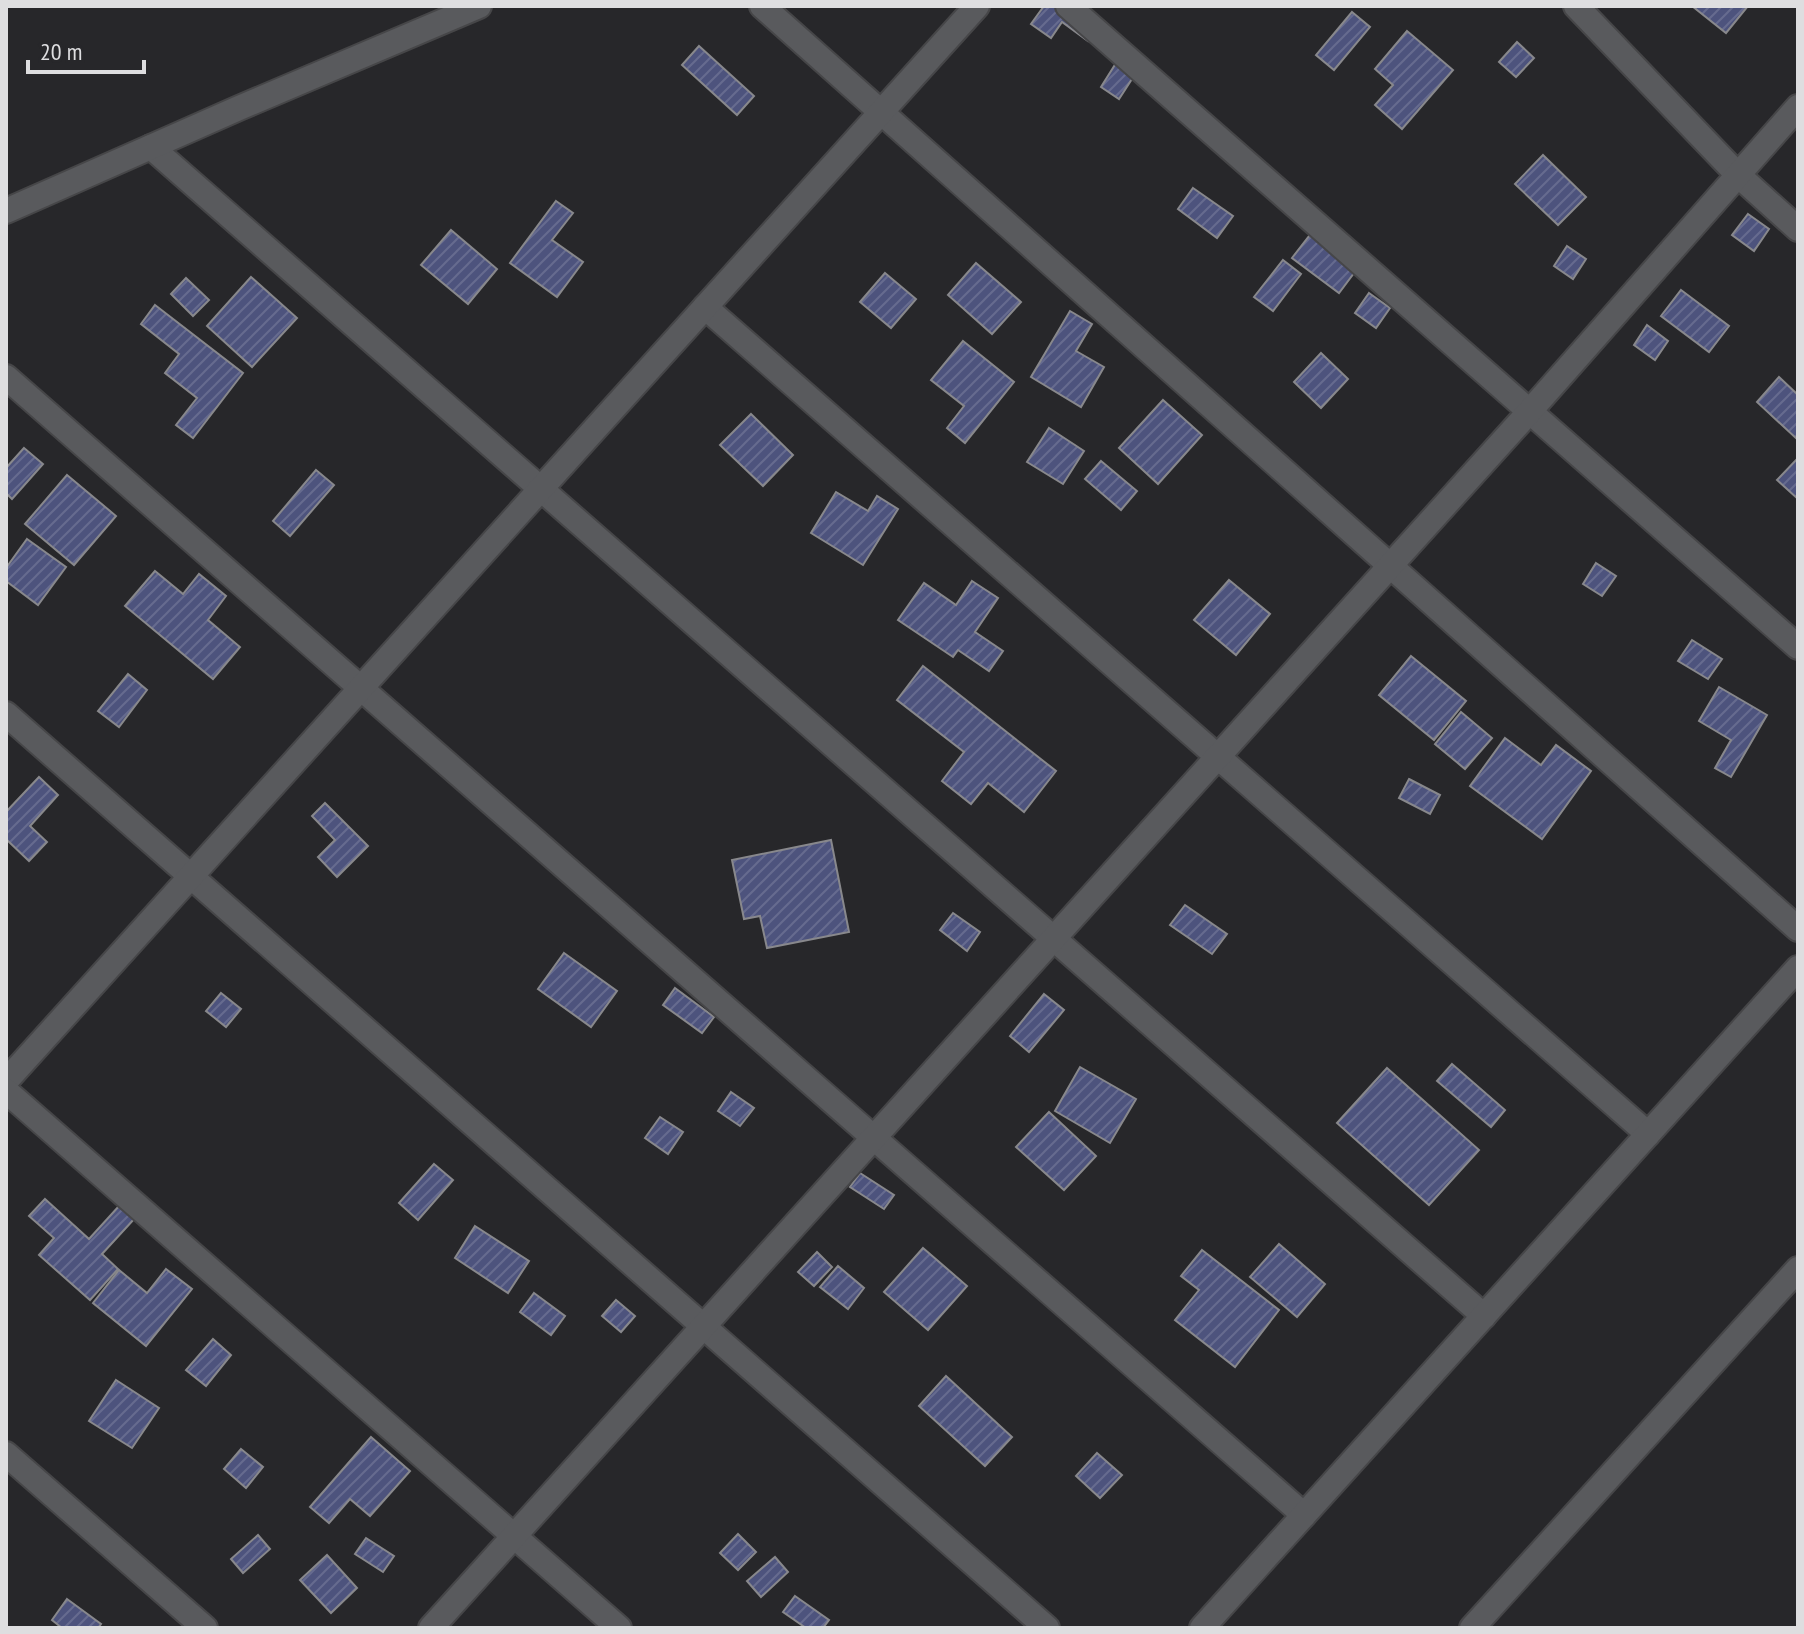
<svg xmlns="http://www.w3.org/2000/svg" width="1804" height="1634" font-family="'PT Sans Narrow',sans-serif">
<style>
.building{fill:url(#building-hatch);stroke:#88888c;stroke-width:2}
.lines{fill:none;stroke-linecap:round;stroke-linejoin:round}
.street-casing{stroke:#464648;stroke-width:28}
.secondary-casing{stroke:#464648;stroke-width:28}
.street{stroke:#595a5d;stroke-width:24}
.secondary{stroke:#595a5d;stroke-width:24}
</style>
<defs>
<pattern id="building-hatch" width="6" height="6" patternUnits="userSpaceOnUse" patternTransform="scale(2)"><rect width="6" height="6" fill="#4d537d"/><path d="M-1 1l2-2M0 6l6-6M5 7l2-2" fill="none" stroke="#666b8f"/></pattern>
</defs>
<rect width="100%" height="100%" fill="#27272a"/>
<g class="building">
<polygon points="1044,6 1080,6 1102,21 1088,41 1062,22 1051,38 1031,24"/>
<polygon points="1692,6 1748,6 1726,33"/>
<polygon points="1352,12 1370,27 1334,70 1316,55"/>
<polygon points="1407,31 1453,70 1402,129 1375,105 1393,85 1375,69"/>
<polygon points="1517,42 1534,58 1516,77 1499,62"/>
<polygon points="699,46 754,96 737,115 682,65"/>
<polygon points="1123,52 1141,65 1119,99 1101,87"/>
<polygon points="1543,155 1586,197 1558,225 1515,184"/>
<polygon points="1193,188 1233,216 1217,238 1178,209"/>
<polygon points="556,201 573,213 552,240 583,262 557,297 510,263"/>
<polygon points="1748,214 1769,229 1754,251 1732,235"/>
<polygon points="1320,222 1366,257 1339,293 1292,258"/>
<polygon points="451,230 497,269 468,304 421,265"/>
<polygon points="1567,246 1586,259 1573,279 1554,266"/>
<polygon points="1283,260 1301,274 1273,311 1254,297"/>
<polygon points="976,263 1021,302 992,334 948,295"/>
<polygon points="885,273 916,299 891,328 860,302"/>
<polygon points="251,277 297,318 252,367 207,326"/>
<polygon points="186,278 209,300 193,316 171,294"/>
<polygon points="1681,290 1729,326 1709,352 1661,316"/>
<polygon points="1369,293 1390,308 1376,328 1355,313"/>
<polygon points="155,305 243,373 193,438 176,425 197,398 165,373 179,354 141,324"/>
<polygon points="1070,311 1092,324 1076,351 1104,367 1081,407 1031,377"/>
<polygon points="1647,325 1668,341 1655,360 1634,345"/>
<polygon points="963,341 1014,382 965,443 947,428 964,406 931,380"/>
<polygon points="1321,353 1348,379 1321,408 1294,382"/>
<polygon points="1779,377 1798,395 1798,440 1757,402"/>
<polygon points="1163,400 1202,435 1158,484 1119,448"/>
<polygon points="751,414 793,455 763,486 720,445"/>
<polygon points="1049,428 1084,451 1063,484 1027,462"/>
<polygon points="24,448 43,464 12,499 6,493 6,468"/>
<polygon points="1798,458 1798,499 1777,480"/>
<polygon points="1101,461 1137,491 1121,510 1085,479"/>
<polygon points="316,470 334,485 290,536 273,521"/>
<polygon points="67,475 116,516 74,565 25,524"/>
<polygon points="836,492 868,511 877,496 898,509 863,565 811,533"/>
<polygon points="27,539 66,567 38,605 6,581 6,568"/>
<polygon points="1596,563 1616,576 1602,596 1583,584"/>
<polygon points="155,571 183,594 199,574 226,596 208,620 240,647 213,679 125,606"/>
<polygon points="1229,580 1270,614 1236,655 1194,620"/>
<polygon points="972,581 998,598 975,632 1003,651 989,671 958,650 953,657 898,620 924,583 956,605"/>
<polygon points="1692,640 1722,659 1708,679 1678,661"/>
<polygon points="1411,656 1466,701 1434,740 1379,695"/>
<polygon points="923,666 1056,771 1024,812 988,783 971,804 942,781 964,752 897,700"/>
<polygon points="128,674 147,690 119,727 98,711"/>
<polygon points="1719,687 1767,715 1731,777 1715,768 1731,740 1699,721"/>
<polygon points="1461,712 1492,738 1465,769 1435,744"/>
<polygon points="1505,738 1541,765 1556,745 1591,771 1542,839 1470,786"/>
<polygon points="39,777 58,795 30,826 47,842 29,861 6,839 6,812"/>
<polygon points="1409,779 1440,795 1430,814 1399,798"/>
<polygon points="325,803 368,846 337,877 318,857 335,840 312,816"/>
<polygon points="831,840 849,932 767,948 760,916 744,919 732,860"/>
<polygon points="1185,905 1227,934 1212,954 1170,925"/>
<polygon points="953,913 980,932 967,951 940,930"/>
<polygon points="564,953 617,991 591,1027 538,989"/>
<polygon points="675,988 714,1017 702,1033 663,1005"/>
<polygon points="221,993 241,1009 226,1027 206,1011"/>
<polygon points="1044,994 1064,1010 1029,1052 1010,1036"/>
<polygon points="1452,1064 1505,1110 1491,1127 1437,1081"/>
<polygon points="1080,1067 1136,1099 1110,1143 1055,1111"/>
<polygon points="1387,1068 1479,1150 1429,1205 1337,1123"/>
<polygon points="731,1092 754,1108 740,1126 718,1111"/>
<polygon points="1049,1112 1096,1156 1064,1190 1016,1147"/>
<polygon points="660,1117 683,1132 668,1154 645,1138"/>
<polygon points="434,1164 453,1180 418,1220 399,1203"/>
<polygon points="860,1173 894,1195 884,1209 850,1187"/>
<polygon points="45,1199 89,1239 120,1205 135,1218 102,1254 118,1269 90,1300 39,1255 54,1238 29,1216"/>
<polygon points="475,1226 529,1261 508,1293 455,1258"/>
<polygon points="1279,1244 1325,1284 1297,1317 1250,1277"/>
<polygon points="923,1248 967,1286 928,1330 884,1292"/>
<polygon points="1202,1250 1279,1310 1235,1367 1175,1320 1199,1290 1181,1276"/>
<polygon points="817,1252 832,1267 814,1286 798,1272"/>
<polygon points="838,1266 864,1288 848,1309 820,1287"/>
<polygon points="166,1269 192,1289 146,1346 93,1303 119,1270 147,1293"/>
<polygon points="534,1293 565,1316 551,1335 520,1312"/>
<polygon points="616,1300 635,1316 621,1332 602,1316"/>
<polygon points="213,1339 231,1355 206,1386 186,1370"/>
<polygon points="946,1376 1012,1437 985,1466 919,1406"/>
<polygon points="116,1380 159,1408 132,1448 89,1421"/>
<polygon points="371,1437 410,1471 370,1516 350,1499 329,1523 310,1507"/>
<polygon points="241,1449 263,1467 246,1488 224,1469"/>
<polygon points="1097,1453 1122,1475 1100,1498 1076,1476"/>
<polygon points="738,1534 756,1552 738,1570 720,1553"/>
<polygon points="258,1535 270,1549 243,1573 231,1559"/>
<polygon points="366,1538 394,1556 383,1572 355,1554"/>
<polygon points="327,1555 357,1588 331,1613 300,1580"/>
<polygon points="775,1557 788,1572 761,1597 747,1581"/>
<polygon points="795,1596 829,1620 823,1628 806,1628 783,1612"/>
<polygon points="67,1599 101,1624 98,1628 62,1628 52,1620"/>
</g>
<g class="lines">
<defs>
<g id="street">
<polyline points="762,6 1798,929"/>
<polyline points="1068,6 1798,647"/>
<polyline points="1576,6 1738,175 1798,229"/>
<polyline points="151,147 1484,1316"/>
<polyline points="705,307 1648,1134"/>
<polyline points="6,377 1304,1515"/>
<polyline points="6,714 1047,1628"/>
<polyline points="6,1081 977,6"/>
<polyline points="6,1091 619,1628"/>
<polyline points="6,1454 205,1628"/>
<polyline points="431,1628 1530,411 1798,107"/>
<polyline points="1202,1628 1798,968"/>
</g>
<g id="secondary">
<polyline points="6,211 239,108 479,6"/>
<polyline points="1472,1628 1798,1269"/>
</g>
</defs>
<use href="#street" class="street-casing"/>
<use href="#secondary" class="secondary-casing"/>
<use href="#street" class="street"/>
<use href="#secondary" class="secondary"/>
</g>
<rect width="1804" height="1634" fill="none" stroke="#dedee0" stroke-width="16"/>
<path d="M28 60v12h116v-12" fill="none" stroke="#dedee0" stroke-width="4"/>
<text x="40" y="60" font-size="24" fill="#dedee0" stroke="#27272a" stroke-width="6" paint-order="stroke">20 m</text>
</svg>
